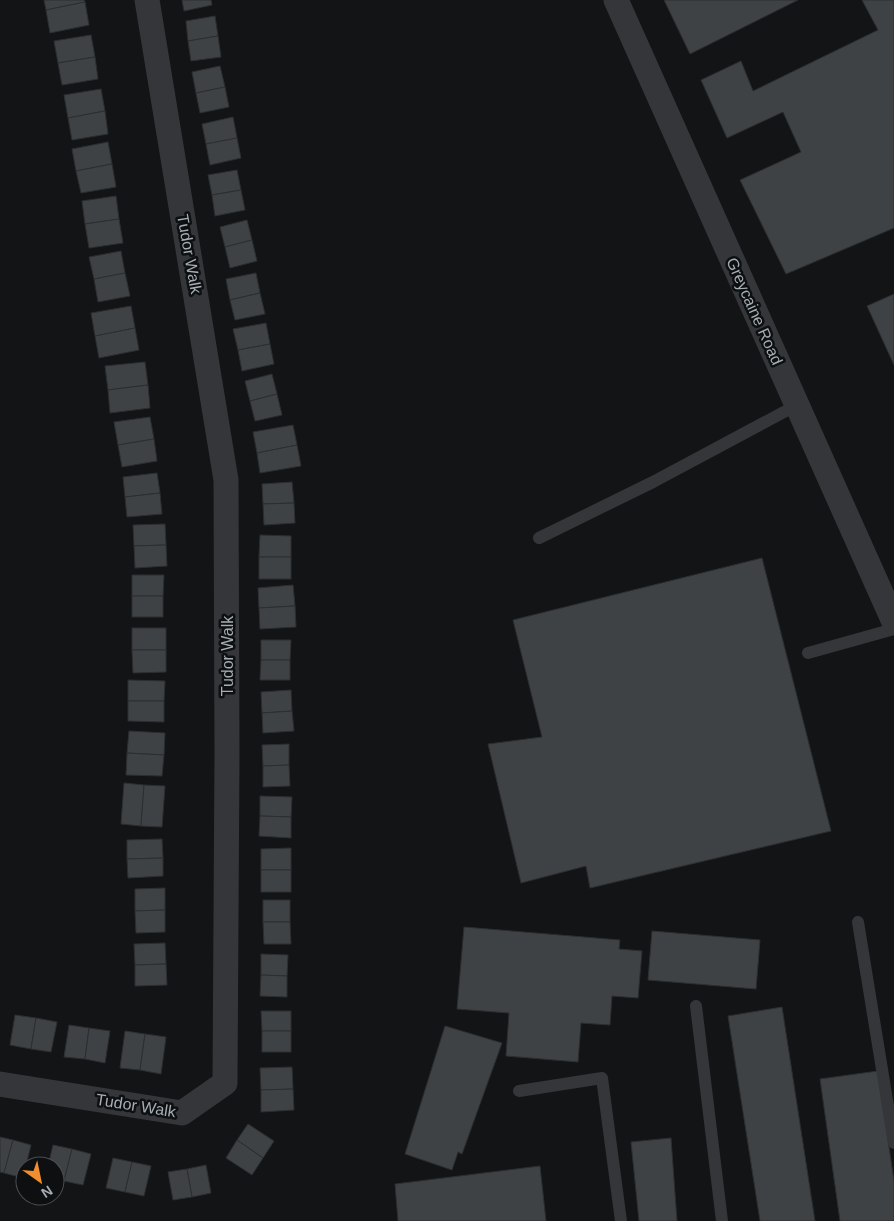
<svg xmlns="http://www.w3.org/2000/svg" width="894" height="1221" font-family="Helvetica,sans-serif">
<style>
.building{fill:#3f4245;stroke:#2d2e31}
.lines{fill:none;stroke-linecap:round;stroke-linejoin:round}
.lane{stroke:#34363a;stroke-width:12}
.street{stroke:#34363a;stroke-width:25}
.labels{text-anchor:middle;stroke-width:5;stroke-linejoin:round;paint-order:stroke}
.street-label{font-size:16px;fill:#a5adb5;stroke:#0e0f10}
</style>
<rect width="100%" height="100%" fill="#131415"/>
<g class="building">
<polygon points="44,0 84,0 85,2 46,10"/>
<polygon points="182,0 211,0 212,5 184,11"/>
<polygon points="664,0 798,0 690,54"/>
<polygon points="862,0 894,0 894,228 786,274 740,180 801,152 783,112 727,138 701,80 741,61 753,91 878,30"/>
<polygon points="85,2 89,25 50,33 46,10"/>
<polygon points="215,16 218,36 188,41 186,21"/>
<polygon points="91,35 95,57 58,63 54,41"/>
<polygon points="218,36 221,57 191,61 188,41"/>
<polygon points="95,57 98,79 62,85 58,63"/>
<polygon points="220,66 225,87 196,93 192,72"/>
<polygon points="225,87 229,107 200,113 196,93"/>
<polygon points="101,89 105,111 68,118 64,95"/>
<polygon points="105,111 108,134 72,140 68,118"/>
<polygon points="233,117 237,138 206,144 202,124"/>
<polygon points="237,138 241,158 210,165 206,144"/>
<polygon points="108,142 112,164 76,171 72,149"/>
<polygon points="112,164 116,187 81,193 76,171"/>
<polygon points="237,170 241,190 212,195 208,175"/>
<polygon points="241,190 245,210 215,216 212,195"/>
<polygon points="116,196 119,219 85,224 82,201"/>
<polygon points="119,219 123,243 89,248 85,224"/>
<polygon points="247,220 252,240 225,247 220,227"/>
<polygon points="252,240 257,261 230,268 225,247"/>
<polygon points="121,251 125,273 94,279 89,257"/>
<polygon points="125,273 130,296 98,302 94,279"/>
<polygon points="256,273 260,293 230,300 226,279"/>
<polygon points="260,293 265,314 235,320 230,300"/>
<polygon points="894,294 894,365 867,306"/>
<polygon points="131,306 135,328 95,336 91,313"/>
<polygon points="266,323 270,344 238,350 233,329"/>
<polygon points="135,328 139,350 99,358 95,336"/>
<polygon points="270,344 274,364 242,371 238,350"/>
<polygon points="145,362 148,385 108,390 105,366"/>
<polygon points="272,374 277,394 250,401 245,381"/>
<polygon points="148,385 150,408 110,413 108,390"/>
<polygon points="277,394 282,415 255,421 250,401"/>
<polygon points="150,417 154,439 118,445 114,422"/>
<polygon points="293,425 297,445 257,453 253,432"/>
<polygon points="154,439 157,461 122,467 118,445"/>
<polygon points="297,445 301,466 260,473 257,453"/>
<polygon points="157,473 160,493 125,497 123,477"/>
<polygon points="292,482 294,503 263,504 262,484"/>
<polygon points="160,493 162,514 127,517 125,497"/>
<polygon points="294,503 295,523 264,525 263,504"/>
<polygon points="165,524 166,545 134,546 133,525"/>
<polygon points="260,535 291,536 291,557 259,557"/>
<polygon points="166,545 167,566 135,568 134,546"/>
<rect x="259" y="557" width="32" height="22"/>
<polygon points="762,558 831,831 590,888 586,866 521,883 488,744 542,737 513,620"/>
<polygon points="132,575 164,575 163,596 132,596"/>
<polygon points="293,585 295,606 259,608 258,588"/>
<rect x="132" y="596" width="31" height="21"/>
<polygon points="295,606 296,627 260,629 259,608"/>
<rect x="132" y="628" width="34" height="22"/>
<polygon points="261,640 291,640 290,660 261,660"/>
<polygon points="132,650 166,650 166,672 133,673"/>
<polygon points="261,660 290,660 290,680 260,680"/>
<polygon points="128,680 165,681 164,701 128,701"/>
<polygon points="291,690 292,711 262,713 261,692"/>
<polygon points="128,701 164,701 164,722 128,721"/>
<polygon points="292,711 294,731 263,733 262,713"/>
<polygon points="129,731 165,733 164,755 127,753"/>
<polygon points="289,744 289,765 263,766 262,745"/>
<polygon points="127,753 164,755 162,776 126,775"/>
<polygon points="289,765 290,786 263,787 263,766"/>
<polygon points="124,783 144,785 141,826 121,824"/>
<polygon points="144,785 165,786 162,827 141,826"/>
<polygon points="260,796 292,797 291,817 260,816"/>
<polygon points="260,816 291,817 291,838 259,836"/>
<polygon points="162,839 163,858 127,859 127,840"/>
<polygon points="291,848 291,870 261,870 261,849"/>
<polygon points="163,858 163,876 128,878 127,859"/>
<rect x="261" y="870" width="30" height="22"/>
<polygon points="165,888 165,910 135,911 135,889"/>
<rect x="263" y="900" width="27" height="22"/>
<polygon points="165,910 165,932 136,933 135,911"/>
<polygon points="263,922 290,922 291,944 264,944"/>
<polygon points="464,927 620,940 619,949 642,951 638,998 612,996 610,1025 581,1023 578,1062 506,1056 509,1013 457,1009"/>
<polygon points="652,931 760,940 756,989 648,980"/>
<polygon points="165,943 166,964 135,965 134,944"/>
<polygon points="261,954 288,955 287,976 261,975"/>
<polygon points="166,964 167,985 135,986 135,965"/>
<polygon points="261,975 287,976 287,997 260,996"/>
<polygon points="782,1007 815,1221 760,1221 728,1016"/>
<polygon points="261,1011 291,1011 291,1031 262,1031"/>
<polygon points="15,1015 36,1018 31,1049 10,1045"/>
<polygon points="36,1018 57,1022 51,1052 31,1049"/>
<polygon points="69,1025 89,1028 85,1059 64,1057"/>
<polygon points="445,1026 502,1043 462,1154 458,1152 452,1170 405,1154"/>
<polygon points="89,1028 110,1031 105,1063 85,1059"/>
<polygon points="125,1031 145,1034 140,1070 120,1068"/>
<rect x="262" y="1031" width="29" height="21"/>
<polygon points="145,1034 166,1037 161,1074 140,1070"/>
<polygon points="292,1067 293,1089 261,1090 260,1068"/>
<polygon points="878,1071 894,1181 894,1221 840,1221 820,1079"/>
<polygon points="293,1089 294,1110 261,1112 261,1090"/>
<polygon points="248,1124 274,1141 263,1158 237,1140"/>
<polygon points="0,1137 13,1140 4,1173 0,1172"/>
<polygon points="671,1138 677,1221 639,1221 631,1142"/>
<polygon points="13,1140 31,1145 23,1178 4,1173"/>
<polygon points="237,1140 263,1158 252,1175 226,1158"/>
<polygon points="53,1145 72,1149 64,1181 55,1179 55,1166 48,1166"/>
<polygon points="72,1149 91,1154 83,1185 64,1181"/>
<polygon points="113,1158 132,1162 125,1192 106,1188"/>
<polygon points="132,1162 151,1166 144,1196 125,1192"/>
<polygon points="206,1165 211,1193 192,1197 187,1169"/>
<polygon points="540,1166 546,1221 398,1221 395,1184"/>
<polygon points="187,1169 192,1197 173,1200 168,1172"/>
</g>
<g class="lines">
<g class="lane">
<polyline points="539,538 653,482 797,405"/>
<polyline points="808,653 894,629"/>
<polyline points="858,922 894,1143"/>
<polyline points="696,1006 722,1221"/>
<polyline points="519,1091 602,1078 621,1221"/>
</g>
<g class="street">
<polyline points="616,0 894,622"/>
<polyline points="0,1084 182,1113 225,1083 227,753 226,480 147,0"/>
</g>
</g>
<g class="labels">
<g class="street-label">
<text transform="translate(190 254) rotate(80)" y="6">Tudor Walk</text>
<text transform="translate(755 311) rotate(66)" y="6">Greycaine Road</text>
<text transform="translate(227 656) rotate(-90)" y="6">Tudor Walk</text>
<text transform="translate(136 1105) rotate(9)" y="6">Tudor Walk</text>
</g>
</g>
<g transform="translate(40 1181) rotate(147)"><circle r="24" fill="#0e0f10" stroke="#4a4e52"/>
<path d="M0-4L9 19L0 12L-9 19Z" fill="#f18e2f"/>
<text y="-8" font-size="14" font-weight="bold" text-anchor="middle" fill="#a5adb5">N</text>
</g>
</svg>
